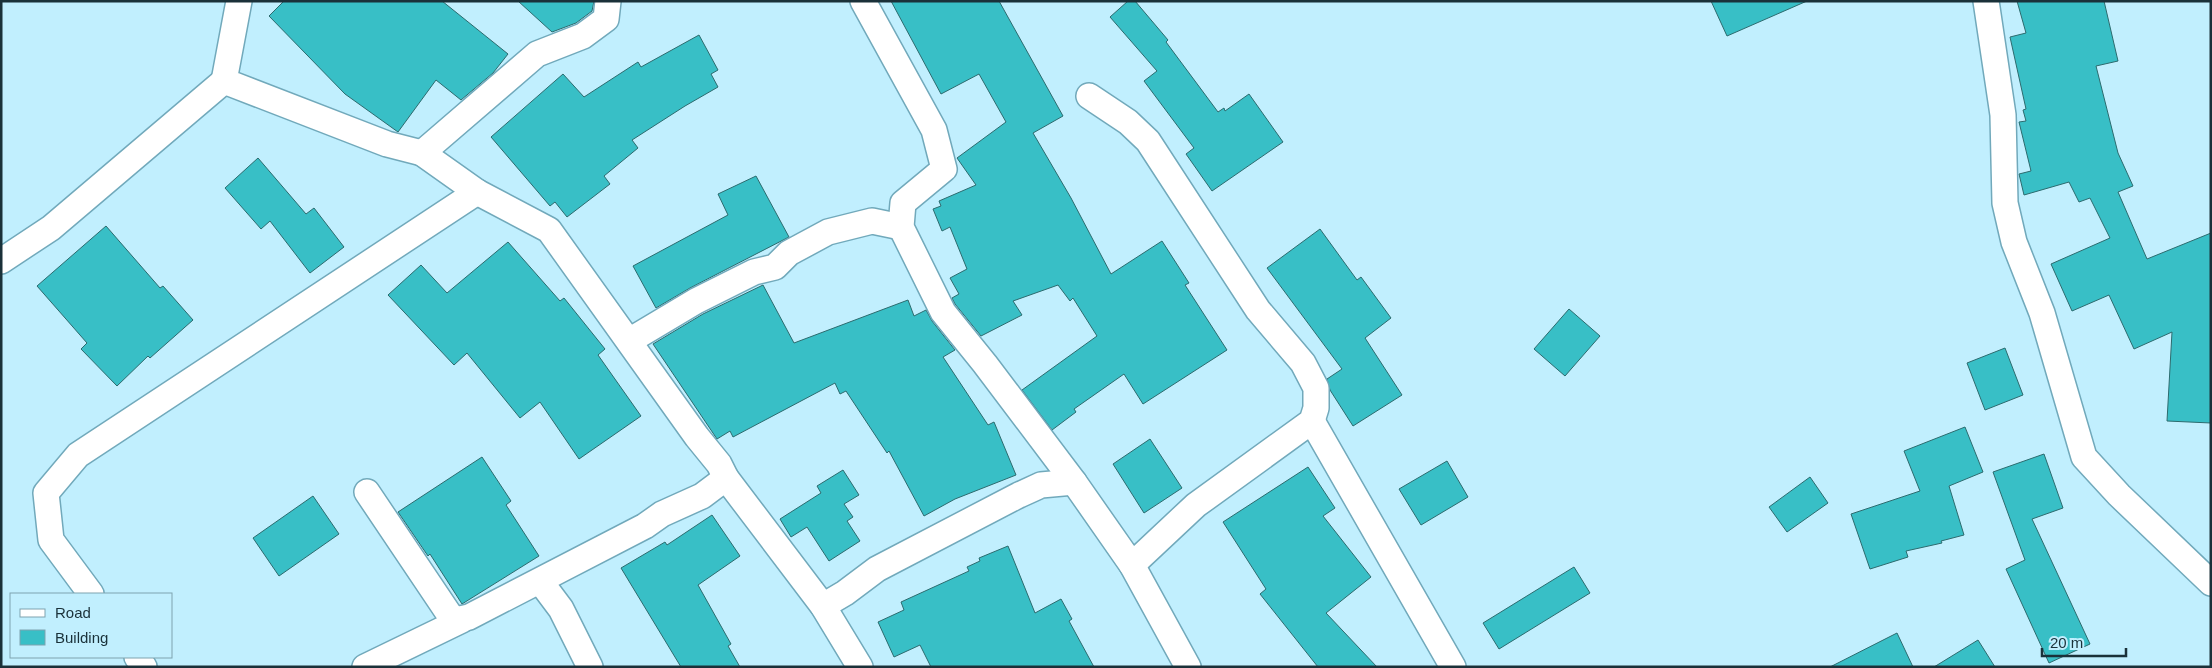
<svg xmlns="http://www.w3.org/2000/svg" width="2212" height="668" font-family="Helvetica,sans-serif">
<style>
.building{fill:#38bfc6;stroke:#2c6b6e}
.lines{fill:none;stroke-linecap:round;stroke-linejoin:round}
.minor-casing{stroke:#71a9bb;stroke-width:28}
.minor{stroke:#fff;stroke-width:25}
</style>
<rect width="100%" height="100%" fill="#c1effe"/>
<g class="building">
<polygon points="284,1 442,1 508,54 493,73 461,100 436,80 398,132 345,94 269,16"/>
<polygon points="518,1 594,1 592,11 576,23 552,32"/>
<polygon points="891,1 999,1 1063,116 1033,133 1071,198 1111,274 1162,241 1189,283 1185,285 1227,350 1143,404 1124,374 1074,409 1076,412 1052,430 1022,390 1097,336 1073,298 1070,301 1058,285 1013,301 1022,315 981,336 955,304 952,298 959,294 950,278 967,269 950,227 942,231 933,209 941,206 939,201 976,185 957,158 1006,122 979,74 941,94"/>
<polygon points="1128,1 1135,1 1168,40 1166,42 1218,112 1224,108 1225,111 1249,94 1283,142 1212,191 1186,154 1194,148 1144,81 1157,71 1110,17"/>
<polygon points="1711,1 1807,1 1727,36"/>
<polygon points="2017,1 2104,1 2118,61 2096,66 2118,153 2133,186 2118,192 2147,259 2211,233 2211,423 2167,421 2172,332 2134,349 2109,295 2072,311 2051,264 2110,238 2090,198 2079,202 2069,182 2024,195 2019,174 2031,171 2019,122 2026,121 2023,110 2026,109 2010,37 2026,33"/>
<polygon points="699,35 718,70 711,74 718,87 685,106 632,140 638,148 604,176 610,184 567,217 555,202 550,206 491,137 563,74 584,97 638,62 641,67"/>
<polygon points="258,158 306,214 314,208 344,247 310,273 270,221 261,229 225,188"/>
<polygon points="756,176 789,237 690,288 656,308 633,266 728,215 718,194"/>
<polygon points="106,226 160,288 163,286 193,320 150,358 148,356 117,386 81,349 87,343 37,286"/>
<polygon points="1320,229 1357,280 1361,277 1391,318 1365,338 1402,395 1353,426 1330,390 1327,379 1342,369 1267,268"/>
<polygon points="508,242 560,301 564,298 605,349 598,355 641,416 579,459 540,402 520,418 467,353 454,365 388,295 421,265 447,293"/>
<polygon points="763,285 794,343 908,300 914,316 926,310 932,321 955,350 943,357 988,425 994,422 1016,475 955,499 924,516 889,451 887,453 846,391 840,394 835,383 733,437 730,431 717,439 653,344 703,314"/>
<polygon points="1569,309 1600,336 1565,376 1534,349"/>
<polygon points="2005,348 2023,395 1985,410 1967,363"/>
<polygon points="1965,427 1983,472 1949,486 1964,535 1941,541 1942,543 1906,551 1908,557 1870,569 1851,514 1920,491 1904,451"/>
<polygon points="1150,439 1182,488 1144,513 1113,464"/>
<polygon points="2044,454 2063,508 2032,519 2090,644 2049,663 2006,569 2025,560 1993,472"/>
<polygon points="482,457 511,501 506,505 539,556 462,604 430,554 428,556 398,512"/>
<polygon points="1447,461 1468,497 1421,525 1399,489"/>
<polygon points="1308,467 1335,508 1323,516 1371,577 1326,613 1377,667 1318,667 1260,594 1266,589 1223,522"/>
<polygon points="843,470 859,495 844,504 853,517 847,521 860,541 829,561 807,527 791,537 780,519 821,493 817,486"/>
<polygon points="1810,477 1828,503 1787,532 1769,507"/>
<polygon points="313,496 339,534 279,576 253,538"/>
<polygon points="712,515 740,556 698,585 731,644 728,646 740,667 681,667 621,568 665,542 667,545"/>
<polygon points="1008,546 1035,613 1061,599 1072,619 1069,621 1094,667 931,667 920,645 894,657 878,622 904,610 901,602 969,571 967,567 980,561 979,558"/>
<polygon points="1574,567 1590,593 1499,649 1483,623"/>
<polygon points="1897,633 1913,667 1830,667"/>
<polygon points="1978,640 1995,667 1934,667"/>
</g>
<g class="lines">
<defs>
<g id="minor">
<polyline points="239,1 224,81 387,144 422,153 477,192 549,230 697,437 719,464 726,478 823,606 860,667"/>
<polyline points="863,1 934,130 944,169 903,203 901,227 943,312 985,364 1074,482 1132,565 1188,667"/>
<polyline points="1986,1 2003,115 2005,203 2014,242 2042,313 2084,457 2119,495 2211,583"/>
<polyline points="1089,96 1128,122 1148,141 1258,310 1303,363 1316,388 1316,408 1312,421 1196,505 1132,565"/>
<polyline points="422,153 537,54 583,36 606,19 608,1"/>
<polyline points="1,261 51,228 224,81"/>
<polyline points="629,341 696,301 754,272 775,267 789,253 828,232 872,221 901,227"/>
<polyline points="1312,421 1453,667"/>
<polyline points="367,492 449,614 456,620 469,617 645,526 662,514 702,496 726,478"/>
<polyline points="540,581 561,609 590,667"/>
<polyline points="91,594 51,540 46,493 78,455 477,192"/>
<polyline points="823,606 845,593 877,569 1019,495 1041,485 1074,482"/>
<polyline points="137,657 144,667"/>
<polyline points="365,667 462,620"/>
</g>
</defs>
<use href="#minor" class="minor-casing"/>
<use href="#minor" class="minor"/>
</g>
<rect width="2212" height="668" fill="none" stroke="#1a3139" stroke-width="5"/>
<rect x="10" y="593" width="162" height="65" fill="#c1effe" stroke="#7ea3af"/>
<rect x="20" y="609" width="25" height="8" fill="#ffffff" stroke="#7ea3af"/>
<text x="55" y="618" font-size="15" fill="#1a3139">Road</text>
<rect x="20" y="630" width="25" height="15" fill="#38bfc6" stroke="#7ea3af"/>
<text x="55" y="643" font-size="15" fill="#1a3139">Building</text>
<path d="M2042 648v8h84v-8" fill="none" stroke="#1a3139" stroke-width="2.5"/>
<text x="2050" y="648" font-size="15" fill="#1a3139" stroke="#c1effe" stroke-width="4" paint-order="stroke">20 m</text>
</svg>
